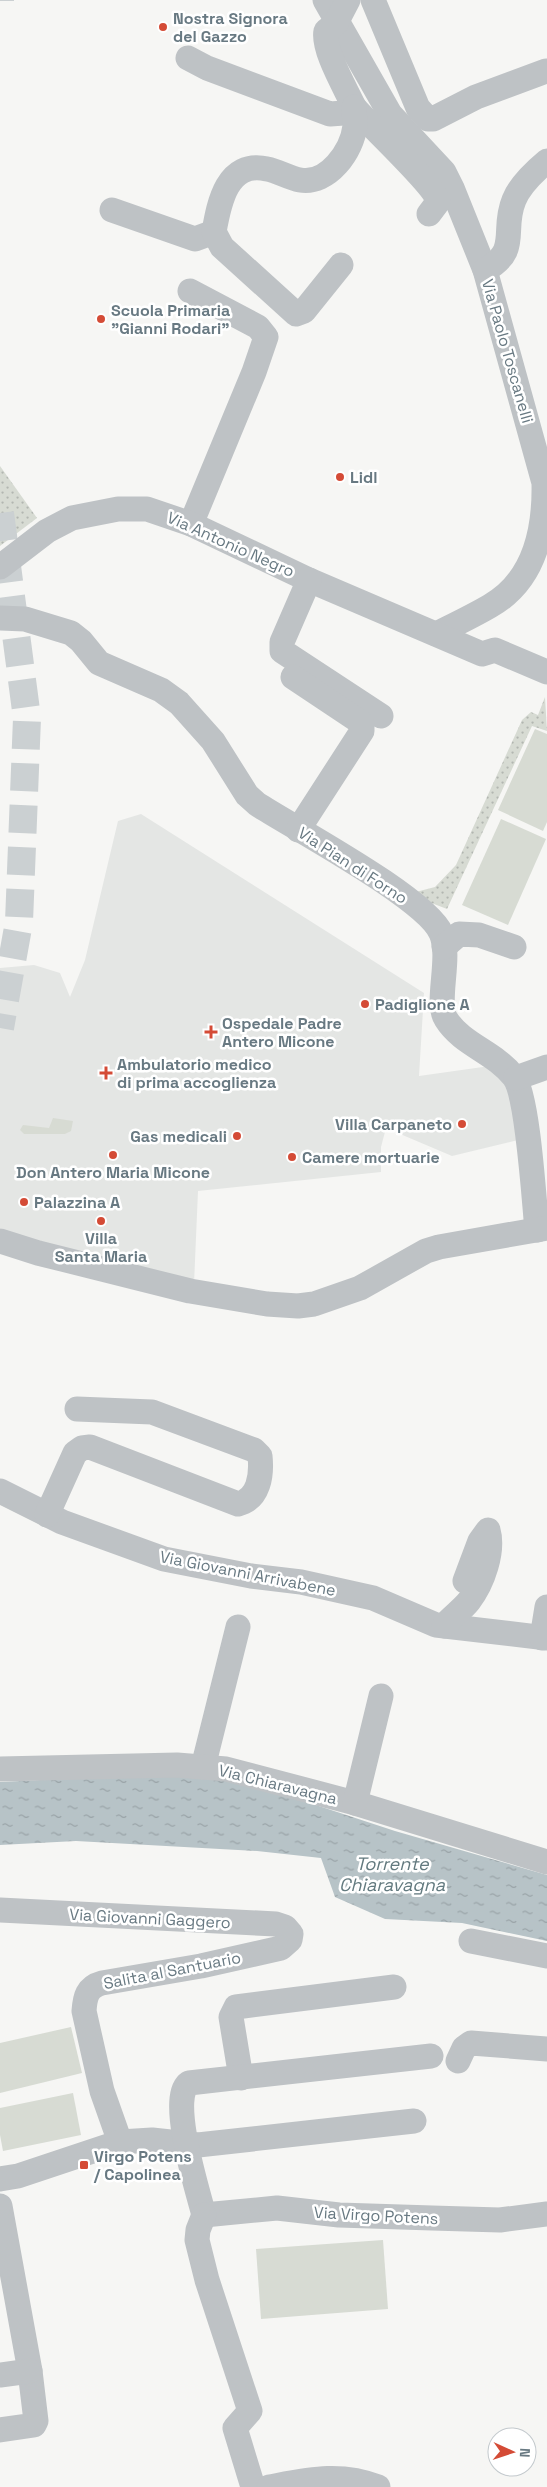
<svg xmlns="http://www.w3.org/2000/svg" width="547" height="2487" font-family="'Space Grotesk',sans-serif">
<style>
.built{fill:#e4e6e4}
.green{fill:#d7dbd3}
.park{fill:url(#park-dots)}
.water{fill:url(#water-ripples)}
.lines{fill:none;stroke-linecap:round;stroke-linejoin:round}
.highway-tunnel{stroke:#cbd0d2;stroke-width:28;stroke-dasharray:28 14;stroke-linecap:butt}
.minor{stroke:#bec2c5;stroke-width:25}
.poi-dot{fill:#d44b36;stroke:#fff;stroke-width:2}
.labels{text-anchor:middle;stroke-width:5;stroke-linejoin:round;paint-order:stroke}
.poi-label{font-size:16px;font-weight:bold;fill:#687982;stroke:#fff;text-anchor:start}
.street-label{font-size:16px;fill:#687982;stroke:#fff}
.water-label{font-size:18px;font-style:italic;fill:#637a7f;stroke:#fff}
</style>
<defs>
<pattern id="park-dots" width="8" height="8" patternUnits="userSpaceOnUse" patternTransform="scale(1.25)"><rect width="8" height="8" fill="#d7dbd3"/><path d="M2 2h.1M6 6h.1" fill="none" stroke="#b2b6b1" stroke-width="1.8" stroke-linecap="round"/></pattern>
<pattern id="water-ripples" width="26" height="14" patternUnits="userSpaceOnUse" patternTransform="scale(1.25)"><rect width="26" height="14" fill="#b7c3c7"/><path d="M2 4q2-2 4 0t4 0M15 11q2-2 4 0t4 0" fill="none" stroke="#99a3a7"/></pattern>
</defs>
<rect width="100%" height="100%" fill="#f6f6f4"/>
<polygon class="built" points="141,814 424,993 419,1076 497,1065 512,1101 518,1140 452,1156 386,1128 381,1147 381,1172 198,1191 194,1284 5,1234 0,1228 0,968 34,965 60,973 70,997 85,960 118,821"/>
<g class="green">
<polygon points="535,729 547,734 547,822 543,831 498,810"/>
<polygon points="501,819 546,839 508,925 462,905"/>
<polygon points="53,1118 73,1121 71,1131 65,1134 24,1134 20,1130 23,1125 49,1128"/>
<polygon points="71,2027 82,2073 0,2093 0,2043"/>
<polygon points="73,2093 81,2135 3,2151 0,2135 0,2108"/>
<polygon points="383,2240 388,2309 261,2319 256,2249"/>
</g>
<g class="park">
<polygon points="0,466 37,518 0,546"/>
<polygon points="545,697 547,731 532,726 447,909 408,894 435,887 456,865 522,720 531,712 538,715"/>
</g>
<polygon class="water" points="122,1776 205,1777 264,1788 395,1831 547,1875 547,1941 462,1923 385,1919 335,1897 321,1858 257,1851 76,1841 0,1845 0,1782"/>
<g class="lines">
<g class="highway-tunnel">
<polyline points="0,1 0,0"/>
<polyline points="0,513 27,718 19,922 0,1028"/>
</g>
<g class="minor">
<path d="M325,0L390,114L444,172L452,188L485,270L544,483C545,531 534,581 490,606C473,616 454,625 436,634"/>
<polyline points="373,0 418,108 428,119 433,119 476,97 546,71"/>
<path d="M188,58L207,68L330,114L344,113L354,107C346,89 322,49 326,31L336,23L348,0"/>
<path d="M354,107C369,125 436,186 438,202L429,214"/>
<polyline points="112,210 195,239 214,232"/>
<path d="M341,265L304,311L296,314L222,247L214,232C219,203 227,160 267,169C278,171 289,178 300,180C328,185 352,151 355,126C355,120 354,113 354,107"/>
<path d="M485,270C521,250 501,231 514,200C520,185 535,171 547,161"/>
<polyline points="190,291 258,327 266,337 254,372 191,524"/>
<polyline points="0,567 47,531 72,518 118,509 147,509 191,524 309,580 482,654 495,650 547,672"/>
<polyline points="309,580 282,642 282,651 381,716"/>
<path d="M0,618L25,619L71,633L81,641L99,663L161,690L179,703L213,741L247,795L257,804C294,828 426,898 441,933C452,957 435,1003 446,1019C462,1045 495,1052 514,1077C528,1096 534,1201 537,1230"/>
<polyline points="293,677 356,719 362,724 362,731 298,830"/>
<polyline points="444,947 459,934 479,935 514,947"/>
<polyline points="516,1078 547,1067"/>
<polyline points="0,1241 38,1253 190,1291 267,1304 298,1306 314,1304 360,1288 426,1251 439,1247 547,1228"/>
<polyline points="0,1491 62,1522 164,1559 251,1576 301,1582 373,1598 436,1625 547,1638"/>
<path d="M47,1515L75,1453L82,1448L90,1447L238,1504C259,1499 262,1475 260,1456L254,1450L152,1412L77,1409"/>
<path d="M444,1626C451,1617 462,1610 469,1601C483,1583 494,1551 488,1530L480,1541L465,1581"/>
<polyline points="542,1638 547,1607"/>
<polyline points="203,1767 238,1627"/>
<polyline points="0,1769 177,1765 226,1769 355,1803 547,1862"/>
<polyline points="355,1803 381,1696"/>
<path d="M0,1910L276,1924L285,1927L291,1934L290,1940L281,1948L201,1966L102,1983C87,1987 85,1997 84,2011L102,2091L120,2142"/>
<polyline points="471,1941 547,1956"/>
<polyline points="458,2061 464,2048 471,2043 547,2049"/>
<polyline points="241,2078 231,2017 236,2007 394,1987"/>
<polyline points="0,2179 18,2176 120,2142 152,2140 198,2145 414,2121"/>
<polyline points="0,2206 30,2371 36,2421 34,2425 0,2430"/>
<path d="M204,2215C198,2192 168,2097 189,2083L431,2056"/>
<polyline points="204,2215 277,2208 339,2215 432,2218 500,2220 547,2214"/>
<polyline points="204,2215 198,2230 197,2240 207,2280 250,2411 235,2428 253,2487"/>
<polyline points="0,2375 30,2371"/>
<path d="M269,2487C307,2480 340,2472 378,2487"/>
</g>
</g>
<g class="poi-dot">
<circle cx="163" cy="27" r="5"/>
<circle cx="101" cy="319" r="5"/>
<circle cx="340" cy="477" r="5"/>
<circle cx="365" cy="1004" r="5"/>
<path d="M208.5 1024.5h5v5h5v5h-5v5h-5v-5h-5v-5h5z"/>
<path d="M103.5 1065.5h5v5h5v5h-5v5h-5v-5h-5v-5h5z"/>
<circle cx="462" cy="1124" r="5"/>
<circle cx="237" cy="1136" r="5"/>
<circle cx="113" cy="1155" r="5"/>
<circle cx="292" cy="1157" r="5"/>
<circle cx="24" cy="1202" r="5"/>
<circle cx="101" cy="1221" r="5"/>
<rect x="79" y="2160" width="10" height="10" rx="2.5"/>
</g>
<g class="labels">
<g class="poi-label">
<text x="173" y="24">Nostra Signora<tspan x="173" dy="18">del Gazzo</tspan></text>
<text x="111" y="316">Scuola Primaria<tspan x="111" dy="18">"Gianni Rodari"</tspan></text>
<text x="350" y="483">Lidl</text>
<text x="375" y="1010">Padiglione A</text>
<text x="222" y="1029">Ospedale Padre<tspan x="222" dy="18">Antero Micone</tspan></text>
<text x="117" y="1070">Ambulatorio medico<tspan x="117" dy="18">di prima accoglienza</tspan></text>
<text x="452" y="1130" text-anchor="end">Villa Carpaneto</text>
<text x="227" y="1142" text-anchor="end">Gas medicali</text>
<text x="302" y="1163">Camere mortuarie</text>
<text x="113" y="1178" text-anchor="middle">Don Antero Maria Micone</text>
<text x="34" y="1208">Palazzina A</text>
<text x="101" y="1244" text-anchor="middle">Villa<tspan x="101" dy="18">Santa Maria</tspan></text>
<text x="94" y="2162">Virgo Potens<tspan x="94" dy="18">/ Capolinea</tspan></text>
</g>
<g class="street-label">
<text transform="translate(508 351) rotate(74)" y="6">Via Paolo Toscanelli</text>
<text transform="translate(231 544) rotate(24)" y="6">Via Antonio Negro</text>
<text transform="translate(353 865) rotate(33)" y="6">Via Pian di Forno</text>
<text transform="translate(248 1573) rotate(11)" y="6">Via Giovanni Arrivabene</text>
<text transform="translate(278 1784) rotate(14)" y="6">Via Chiaravagna</text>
<text transform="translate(150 1918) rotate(3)" y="6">Via Giovanni Gaggero</text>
<text transform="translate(172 1970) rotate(-11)" y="6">Salita al Santuario</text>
<text transform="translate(376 2215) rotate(3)" y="6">Via Virgo Potens</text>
</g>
<g class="water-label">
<text x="392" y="1870">Torrente<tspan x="392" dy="21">Chiaravagna</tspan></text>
</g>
</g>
<g transform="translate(512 2452) rotate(93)"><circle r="24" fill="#ffffff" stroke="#c3c9cd"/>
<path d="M0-4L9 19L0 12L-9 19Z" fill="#d44b36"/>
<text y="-8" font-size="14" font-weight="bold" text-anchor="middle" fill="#687982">N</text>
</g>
</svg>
